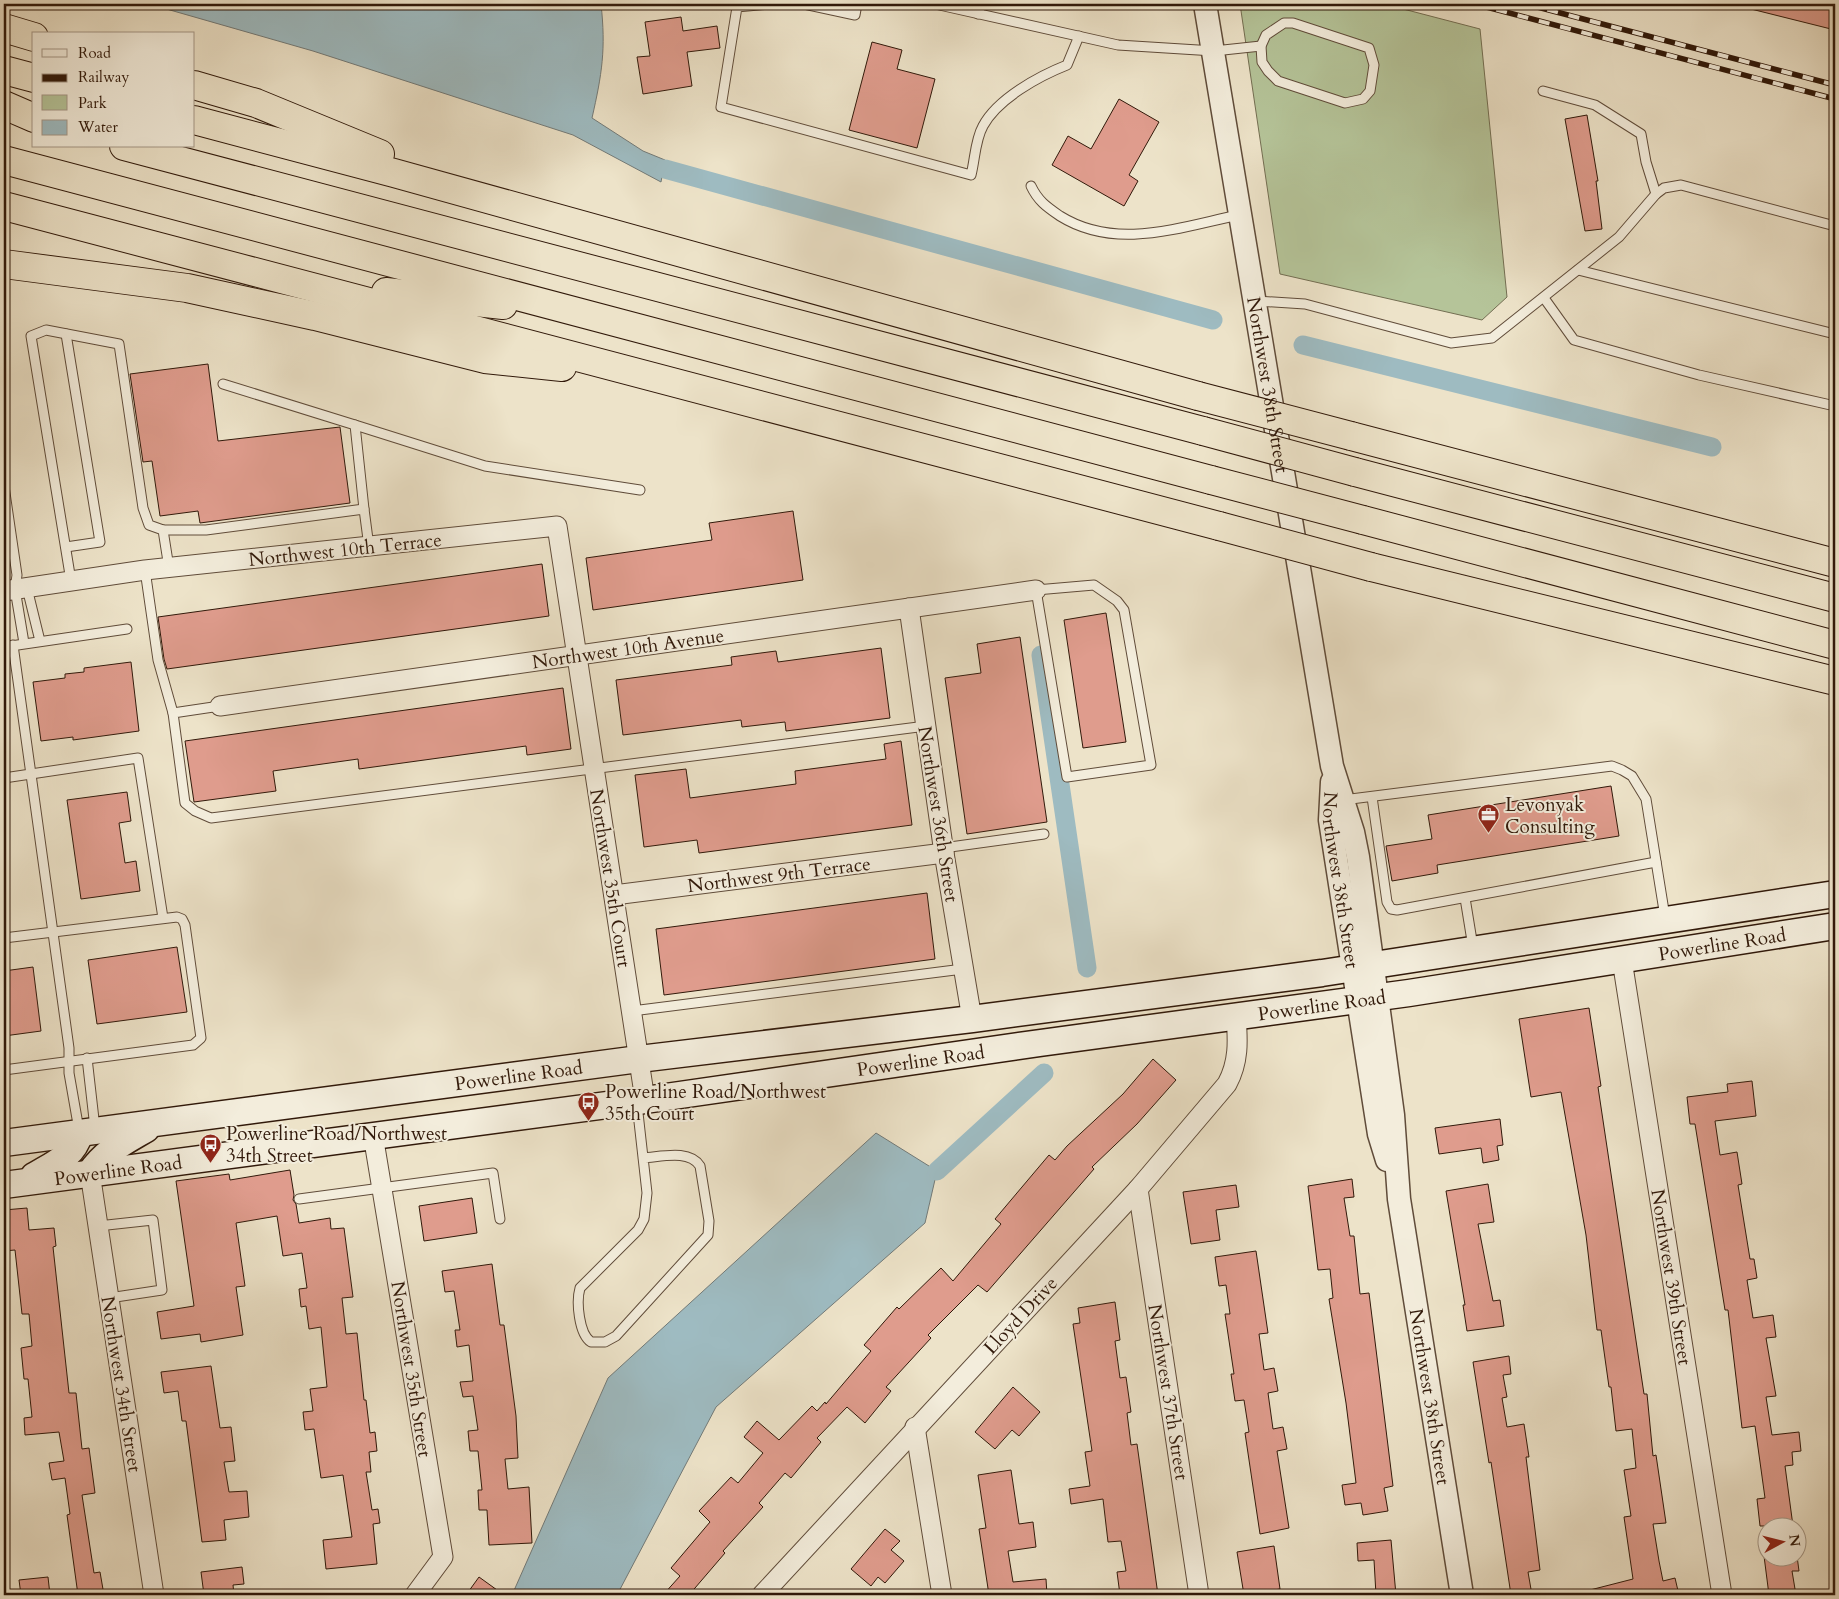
<svg xmlns="http://www.w3.org/2000/svg" width="1839" height="1599" font-family="Cardo,serif">
<style>
.green{fill:#b5c499;stroke:#736e52}
.water{fill:#9ebbc1;stroke:#727a78}
.lines{fill:none;stroke-linecap:round;stroke-linejoin:round}
.canal{stroke:#9ebbc1;stroke-width:19}
.building{fill:#df9c8d;stroke:#31190a}
.service-casing{stroke:#604c3a;stroke-width:11}
.minor-casing{stroke:#604c3a;stroke-width:21}
.tertiary-casing{stroke:#604c3a;stroke-width:25}
.secondary-casing{stroke:#31190a;stroke-width:29}
.motorway-casing{stroke:#31190a;stroke-width:30}
.service{stroke:#f3eddc;stroke-width:9}
.minor{stroke:#f3eddc;stroke-width:19}
.tertiary{stroke:#f3eddc;stroke-width:22}
.secondary{stroke:#f3eddc;stroke-width:26}
.motorway{stroke:#ede3c9;stroke-width:28}
.rail-casing{stroke:#31190a;stroke-width:5.5}
.rail{stroke:#f3eddc;stroke-width:4;stroke-dasharray:11;stroke-linecap:butt}
.motorway-bridge-casing{stroke:#31190a;stroke-width:30;stroke-linecap:butt}
.motorway-bridge{stroke:#ede3c9;stroke-width:28}
.labels{text-anchor:middle;stroke-width:4;stroke-linejoin:round;paint-order:stroke}
.street-label{font-size:19px;fill:#31190a;stroke:#f3eddc}
.poi-label{font-size:19px;fill:#31190a;stroke:#f3eddc;text-anchor:start}
</style>
<rect width="100%" height="100%" fill="#ede3c9"/>
<filter id="stains"><feTurbulence type="fractalNoise" baseFrequency=".004" numOctaves="4"/><feColorMatrix values="0 0 0 0 .2 0 0 0 0 .09 0 0 0 0 .02 0 0 0 .5 -.17"/></filter>
<radialGradient id="worn" r=".72"><stop offset=".6" stop-color="#630" stop-opacity="0"/><stop offset="1" stop-color="#630" stop-opacity=".3"/></radialGradient>
<polygon class="green" points="1240,4 1384,4 1480,29 1507,297 1482,320 1280,274"/>
<g class="water">
<path d="M149,4H601C606,49 602,74 592,118L643,151L665,160L661,182L573,135L313,51Z"/>
<polygon points="876,1133 937,1171 925,1223 716,1407 617,1595 512,1595 608,1378"/>
</g>
<g class="lines">
<g class="canal">
<polyline points="665,169 1213,320"/>
<polyline points="1303,345 1712,447"/>
<polyline points="1041,655 1087,968"/>
<polyline points="937,1171 1044,1073"/>
</g>
</g>
<g class="building">
<polygon points="1752,4 1835,4 1835,30 1751,9"/>
<polygon points="681,17 683,31 717,26 720,48 687,52 692,86 643,94 637,57 650,56 645,22"/>
<polygon points="872,42 902,50 897,69 935,79 917,148 849,130"/>
<polygon points="1119,99 1159,122 1129,175 1138,181 1124,206 1052,165 1068,136 1091,149"/>
<polygon points="1587,115 1598,181 1596,181 1602,229 1585,231 1565,119"/>
<polygon points="208,364 218,441 340,427 350,503 200,523 198,511 160,516 152,461 143,462 130,374"/>
<polygon points="793,511 803,580 593,610 586,558 712,540 709,523"/>
<polygon points="542,564 549,616 167,669 164,659 158,617"/>
<polygon points="1106,613 1126,742 1083,748 1064,620"/>
<polygon points="1020,637 1047,822 967,834 945,678 981,673 977,644"/>
<polygon points="881,648 890,718 786,731 785,722 742,727 741,720 623,735 616,680 732,665 731,657 776,651 778,662"/>
<polygon points="131,662 139,731 73,740 73,737 41,741 33,682 65,678 65,674 84,672 84,668"/>
<polygon points="563,688 571,749 527,755 526,746 359,769 358,759 273,771 276,791 194,802 185,741"/>
<polygon points="901,741 912,825 699,853 697,840 644,847 635,775 686,769 690,798 796,784 795,771 886,759 884,744"/>
<polygon points="1611,786 1619,836 1437,865 1438,873 1392,881 1386,846 1432,839 1428,815"/>
<polygon points="127,792 131,821 119,823 125,863 136,861 140,891 81,899 67,800"/>
<polygon points="927,893 935,959 664,995 656,929"/>
<polygon points="177,947 187,1012 97,1024 88,960"/>
<polygon points="33,967 41,1031 4,1036 4,971"/>
<polygon points="1589,1008 1601,1086 1598,1087 1644,1394 1647,1394 1653,1456 1656,1455 1666,1523 1653,1524 1659,1561 1663,1581 1675,1578 1679,1595 1591,1595 1590,1590 1633,1579 1624,1517 1631,1516 1624,1470 1636,1468 1632,1429 1616,1431 1611,1387 1609,1387 1601,1330 1597,1330 1586,1235 1561,1092 1531,1097 1519,1019"/>
<polygon points="1153,1059 1176,1080 1137,1124 1092,1167 1094,1169 1067,1200 987,1292 978,1285 928,1335 931,1338 886,1387 891,1391 865,1423 847,1407 817,1438 821,1442 791,1478 785,1473 759,1503 763,1507 723,1551 725,1553 689,1595 663,1595 680,1576 671,1568 710,1522 699,1511 731,1477 738,1483 763,1453 744,1437 757,1421 779,1440 812,1406 817,1411 825,1402 826,1404 871,1351 864,1345 897,1307 899,1309 941,1268 953,1281 1001,1224 995,1219 1049,1155 1055,1160 1067,1146 1123,1094"/>
<polygon points="1752,1081 1756,1116 1715,1121 1720,1155 1737,1152 1742,1184 1738,1185 1750,1259 1754,1259 1757,1278 1747,1280 1753,1318 1773,1315 1776,1337 1766,1338 1776,1396 1766,1397 1772,1435 1799,1432 1801,1451 1792,1452 1793,1465 1785,1466 1793,1526 1760,1526 1757,1499 1765,1498 1755,1426 1742,1428 1728,1310 1725,1310 1695,1124 1690,1124 1687,1097 1728,1092 1727,1084"/>
<polygon points="1500,1119 1503,1145 1497,1146 1499,1160 1483,1163 1481,1148 1439,1154 1435,1128"/>
<polygon points="290,1170 294,1195 293,1200 296,1204 299,1223 330,1218 331,1229 344,1228 353,1297 342,1298 346,1334 357,1333 364,1400 366,1400 370,1433 375,1432 377,1451 369,1452 371,1472 366,1472 372,1510 378,1509 380,1523 373,1524 377,1564 326,1569 323,1540 352,1537 343,1475 321,1478 314,1429 305,1430 303,1412 313,1411 310,1389 327,1387 321,1327 309,1329 306,1306 301,1307 299,1289 307,1288 302,1253 283,1256 277,1216 236,1223 245,1286 236,1287 243,1335 201,1342 200,1334 161,1339 157,1312 194,1306 176,1181 229,1174 230,1180"/>
<polygon points="1352,1179 1354,1197 1344,1198 1350,1236 1354,1236 1360,1294 1369,1293 1393,1486 1384,1488 1388,1511 1363,1515 1361,1503 1345,1505 1342,1485 1356,1483 1346,1403 1329,1299 1333,1298 1330,1269 1318,1270 1308,1186"/>
<polygon points="1488,1184 1494,1222 1478,1224 1493,1301 1500,1300 1504,1326 1467,1331 1463,1305 1465,1305 1446,1191"/>
<polygon points="1236,1185 1239,1207 1216,1210 1220,1240 1191,1244 1183,1192"/>
<polygon points="472,1198 477,1233 424,1241 419,1206"/>
<polygon points="27,1208 29,1230 54,1228 56,1246 53,1247 69,1393 76,1393 82,1449 89,1448 95,1493 82,1495 94,1573 100,1572 104,1595 78,1595 67,1515 70,1514 65,1478 52,1480 49,1463 64,1461 59,1432 25,1435 24,1418 32,1417 28,1379 24,1379 21,1348 32,1346 29,1314 22,1314 15,1250 4,1251 4,1210"/>
<polygon points="1256,1251 1268,1333 1259,1334 1264,1370 1274,1368 1278,1391 1268,1393 1273,1429 1283,1427 1287,1449 1277,1451 1289,1528 1260,1534 1245,1433 1249,1432 1244,1400 1235,1401 1231,1374 1234,1374 1225,1314 1230,1314 1226,1285 1219,1286 1215,1257"/>
<polygon points="492,1264 500,1325 504,1325 516,1416 518,1458 505,1459 508,1489 529,1487 532,1543 489,1545 487,1510 479,1510 478,1490 482,1490 478,1451 470,1451 468,1431 478,1430 473,1396 463,1397 460,1382 473,1381 469,1345 457,1347 455,1330 460,1330 454,1291 445,1292 442,1271"/>
<polygon points="1115,1302 1120,1340 1115,1341 1120,1378 1126,1377 1131,1412 1127,1413 1131,1445 1137,1444 1158,1595 1120,1595 1117,1572 1126,1571 1121,1541 1108,1542 1103,1499 1071,1504 1069,1489 1090,1486 1085,1452 1092,1451 1073,1324 1080,1323 1078,1308"/>
<polygon points="1509,1356 1511,1374 1503,1375 1507,1397 1502,1398 1507,1427 1524,1424 1529,1457 1526,1457 1540,1570 1528,1572 1532,1595 1511,1595 1491,1462 1489,1463 1473,1362"/>
<polygon points="211,1366 220,1428 231,1427 235,1461 224,1462 229,1492 247,1491 249,1517 224,1520 226,1540 202,1542 186,1421 182,1421 178,1391 164,1393 161,1372"/>
<polygon points="1013,1387 1040,1412 1019,1436 1012,1430 995,1449 975,1432"/>
<polygon points="1011,1470 1019,1524 1033,1522 1036,1547 1008,1551 1013,1582 1046,1579 1047,1595 989,1595 979,1529 986,1528 978,1475"/>
<polygon points="885,1529 900,1541 891,1550 904,1561 885,1583 878,1577 871,1586 851,1569"/>
<polygon points="1391,1540 1396,1595 1376,1595 1374,1560 1358,1561 1357,1543"/>
<polygon points="1274,1546 1280,1589 1244,1595 1237,1552"/>
<polygon points="1764,1556 1797,1556 1799,1571 1792,1571 1796,1595 1769,1595"/>
<polygon points="242,1567 244,1584 233,1585 234,1595 204,1595 201,1572"/>
<polygon points="48,1577 50,1595 21,1595 19,1580"/>
<polygon points="479,1577 504,1595 466,1595"/>
</g>
<g class="lines">
<defs>
<g id="service">
<path d="M769,4L737,7L721,107L971,175C975,160 975,140 983,126C997,99 1039,76 1067,65L1079,36"/>
<polyline points="804,4 855,15 857,4"/>
<polyline points="935,4 1118,45 1214,51 1261,46"/>
<polyline points="978,14 981,4"/>
<polygon points="1284,23 1293,23 1369,48 1374,65 1370,91 1363,99 1345,103 1278,81 1268,71 1262,62 1261,46 1266,35"/>
<polyline points="1543,91 1595,105 1641,134 1646,162 1656,194"/>
<path d="M1031,186C1038,201 1047,207 1060,216C1116,251 1180,227 1239,215"/>
<polyline points="1578,270 1835,334"/>
<polyline points="1544,298 1574,340 1699,375 1835,406"/>
<polyline points="1256,301 1305,304 1451,343 1492,338 1619,237 1656,194 1664,188 1681,185 1835,226"/>
<polyline points="66,334 100,542 66,547"/>
<polyline points="223,384 355,425 364,509"/>
<polyline points="355,425 485,466 640,490"/>
<polyline points="4,486 17,575 15,589 24,643"/>
<polyline points="163,530 206,530 364,509 369,547"/>
<polyline points="145,570 158,660 173,713"/>
<polyline points="71,581 31,336 46,330 119,344 143,508 149,525 163,530 169,568"/>
<polygon points="1094,585 1117,601 1124,610 1151,765 1067,777 1036,590"/>
<polyline points="27,588 40,641"/>
<polyline points="13,645 69,1048 69,1073 79,1130"/>
<polyline points="4,647 127,629"/>
<polyline points="220,706 173,713 185,803 195,811 211,818 926,726"/>
<polyline points="4,778 138,758 163,918"/>
<polyline points="1372,797 1387,902 1391,909 1397,910 1656,862"/>
<polyline points="1343,800 1612,766 1622,770 1632,776 1646,799 1665,917"/>
<polyline points="943,848 1044,834"/>
<polyline points="1465,898 1473,947"/>
<polyline points="4,938 177,917 182,919 185,925 201,1038 193,1045 4,1070"/>
<polyline points="632,1011 963,969"/>
<polyline points="87,1058 95,1128"/>
<path d="M637,1104L647,1193L644,1219L638,1230L580,1288C576,1302 579,1334 591,1342H605L616,1336L708,1235L709,1221L700,1166C689,1149 661,1157 643,1158"/>
<polyline points="299,1199 493,1173 500,1219"/>
<polyline points="98,1226 153,1220 162,1290 109,1298"/>
</g>
<g id="minor">
<polyline points="4,591 145,570 557,526 645,1100"/>
<polyline points="909,608 944,853 972,1019"/>
<polyline points="220,706 1036,590"/>
<polyline points="614,895 944,853"/>
<polyline points="1622,960 1722,1595"/>
<polyline points="373,1135 443,1557 415,1595"/>
<polyline points="90,1173 154,1595"/>
<polyline points="1138,1189 1199,1595"/>
<polyline points="915,1427 942,1595"/>
<path d="M762,1595L1138,1189L1227,1084C1239,1062 1238,1041 1236,1016"/>
</g>
<g id="tertiary">
<path id="s1" d="M1205,4L1332,766L1353,832L1358,857L1393,1115L1399,1199L1462,1595"/>
<path id="s2" d="M1332,782L1330,820L1379,1134L1387,1160"/>
</g>
<g id="secondary">
<path id="s3" d="M4,1143L639,1059L972,1019L1322,973L1835,894"/>
<path d="M90,1173C105,1151 124,1142 146,1129"/>
<path d="M34,1176C54,1164 73,1157 80,1133"/>
<path id="s4" d="M4,1185L645,1100L1040,1043L1409,993L1835,926"/>
</g>
<g id="motorway">
<polyline points="4,28 34,37"/>
<polyline points="4,70 34,78"/>
<polyline points="194,85 256,103 380,154"/>
<polyline points="4,105 34,118"/>
<polyline points="194,120 394,173 1198,396"/>
<polyline points="124,146 1203,431"/>
<polyline points="4,160 1211,480"/>
<polyline points="4,206 1219,526"/>
<polyline points="4,264 187,288 315,316 485,359 562,367"/>
<polyline points="386,292 503,305"/>
<polyline points="1351,436 1835,563"/>
<polyline points="1355,472 1835,598"/>
<polyline points="1363,520 1835,645"/>
<polyline points="1371,567 1835,681"/>
</g>
</defs>
<use href="#service" class="service-casing"/>
<use href="#minor" class="minor-casing"/>
<use href="#tertiary" class="tertiary-casing"/>
<use href="#secondary" class="secondary-casing"/>
<use href="#motorway" class="motorway-casing"/>
<use href="#service" class="service"/>
<use href="#minor" class="minor"/>
<use href="#tertiary" class="tertiary"/>
<use href="#secondary" class="secondary"/>
<use href="#motorway" class="motorway"/>
<defs>
<g id="rail">
<polyline points="1475,4 1835,99"/>
<polyline points="1526,4 1835,85"/>
</g>
</defs>
<use href="#rail" class="rail-casing"/>
<use href="#rail" class="rail"/>
<defs>
<g id="motorway-bridge">
<polyline points="1198,396 1351,436"/>
<polyline points="1203,431 1355,472"/>
<polyline points="1211,480 1363,520"/>
<polyline points="1219,526 1371,567"/>
</g>
</defs>
<use href="#motorway-bridge" class="motorway-bridge-casing"/>
<use href="#motorway-bridge" class="motorway-bridge"/>
</g>
<defs>
<symbol id="office-pin" viewBox="-11 -11 22 30"><path d="M0 17L-7.5 6A9.5 9.5 0 1 1 7.5 6Z" fill="#8f2418" stroke="#f3eddc"/><path d="M-6-3h4V-5.5h4V-3h4V5H-6ZM-1-4.5V-3h2v-1.5ZM-6 0V1H6V0Z" fill="#fff"/></symbol>
<symbol id="bus-pin" viewBox="-11 -11 22 30"><path d="M0 17L-7.5 6A9.5 9.5 0 1 1 7.5 6Z" fill="#8f2418" stroke="#f3eddc"/><path d="M-5-6H5V4H4V6H2V4H-2V6H-4V4H-5ZM-3.5-4V0h7V-4ZM-3.5 1.2v1.5H-2V1.2ZM2 1.2v1.5H3.5V1.2Z" fill="#fff"/></symbol>
</defs>
<g fill-rule="evenodd">
<use href="#office-pin" x="1476" y="802" width="25" height="34"/>
<use href="#bus-pin" x="576" y="1090" width="25" height="34"/>
<use href="#bus-pin" x="198" y="1132" width="25" height="34"/>
</g>
<g class="labels">
<g class="street-label">
<text dy="7" stroke="none"><textPath href="#s1" startOffset="386">Northwest 38th Street</textPath></text>
<text transform="translate(345 549) rotate(-6)" y="7">Northwest 10th Terrace</text>
<text transform="translate(628 648) rotate(-8)" y="7">Northwest 10th Avenue</text>
<text transform="translate(939 814) rotate(81)" y="7">Northwest 36th Street</text>
<text transform="translate(779 874) rotate(-7)" y="7">Northwest 9th Terrace</text>
<text transform="translate(611 878) rotate(81)" y="7">Northwest 35th Court</text>
<text dy="7" stroke="none"><textPath href="#s2" startOffset="99">Northwest 38th Street</textPath></text>
<text dy="7" stroke="none"><textPath href="#s4" startOffset="1735">Powerline Road</textPath></text>
<text dy="7" stroke="none"><textPath href="#s4" startOffset="1330">Powerline Road</textPath></text>
<text dy="7" stroke="none"><textPath href="#s4" startOffset="925">Powerline Road</textPath></text>
<text dy="7" stroke="none"><textPath href="#s3" startOffset="519">Powerline Road</textPath></text>
<text dy="7" stroke="none"><textPath href="#s4" startOffset="115">Powerline Road</textPath></text>
<text transform="translate(1672 1277) rotate(81)" y="7">Northwest 39th Street</text>
<text transform="translate(1020 1315) rotate(-47)" y="7">Lloyd Drive</text>
<text transform="translate(412 1369) rotate(81)" y="7">Northwest 35th Street</text>
<text transform="translate(122 1384) rotate(81)" y="7">Northwest 34th Street</text>
<text transform="translate(1169 1392) rotate(81)" y="7">Northwest 37th Street</text>
<text dy="7" stroke="none"><textPath href="#s1" startOffset="1412">Northwest 38th Street</textPath></text>
</g>
<g class="poi-label">
<text x="1505" y="811">Levonyak<tspan x="1505" dy="22">Consulting</tspan></text>
<text x="605" y="1098">Powerline Road/Northwest<tspan x="605" dy="22">35th Court</tspan></text>
<text x="226" y="1140">Powerline Road/Northwest<tspan x="226" dy="22">34th Street</tspan></text>
</g>
</g>
<rect width="1839" height="1599" fill="none" stroke="#ede3c9" stroke-width="20"/>
<rect x="5" y="5" width="1829" height="1589" fill="none" stroke="#31190a" stroke-width="2.5"/>
<rect x="10" y="10" width="1819" height="1579" fill="none" stroke="#31190a"/>
<rect x="32" y="32" width="162" height="115" fill="#f3eddc" stroke="#a59888"/>
<rect x="42" y="49" width="25" height="8" fill="#f3eddc" stroke="#a59888"/>
<text x="78" y="58" font-size="15" fill="#31190a">Road</text>
<rect x="42" y="74" width="25" height="8" fill="#31190a" stroke="#a59888"/>
<text x="78" y="82" font-size="15" fill="#31190a">Railway</text>
<rect x="42" y="95" width="25" height="15" fill="#b5c499" stroke="#a59888"/>
<text x="78" y="108" font-size="15" fill="#31190a">Park</text>
<rect x="42" y="120" width="25" height="15" fill="#9ebbc1" stroke="#a59888"/>
<text x="78" y="132" font-size="15" fill="#31190a">Water</text>
<g transform="translate(1782 1542) rotate(83)"><circle r="24" fill="#f3eddc" stroke="#a59888"/>
<path d="M0-4L9 19L0 12L-9 19Z" fill="#8f2418"/>
<text y="-8" font-size="14" font-weight="bold" text-anchor="middle" fill="#31190a">N</text>
</g>
<rect width="100%" height="100%" filter="url(#stains)"/>
<rect width="100%" height="100%" fill="url(#worn)"/>
</svg>
